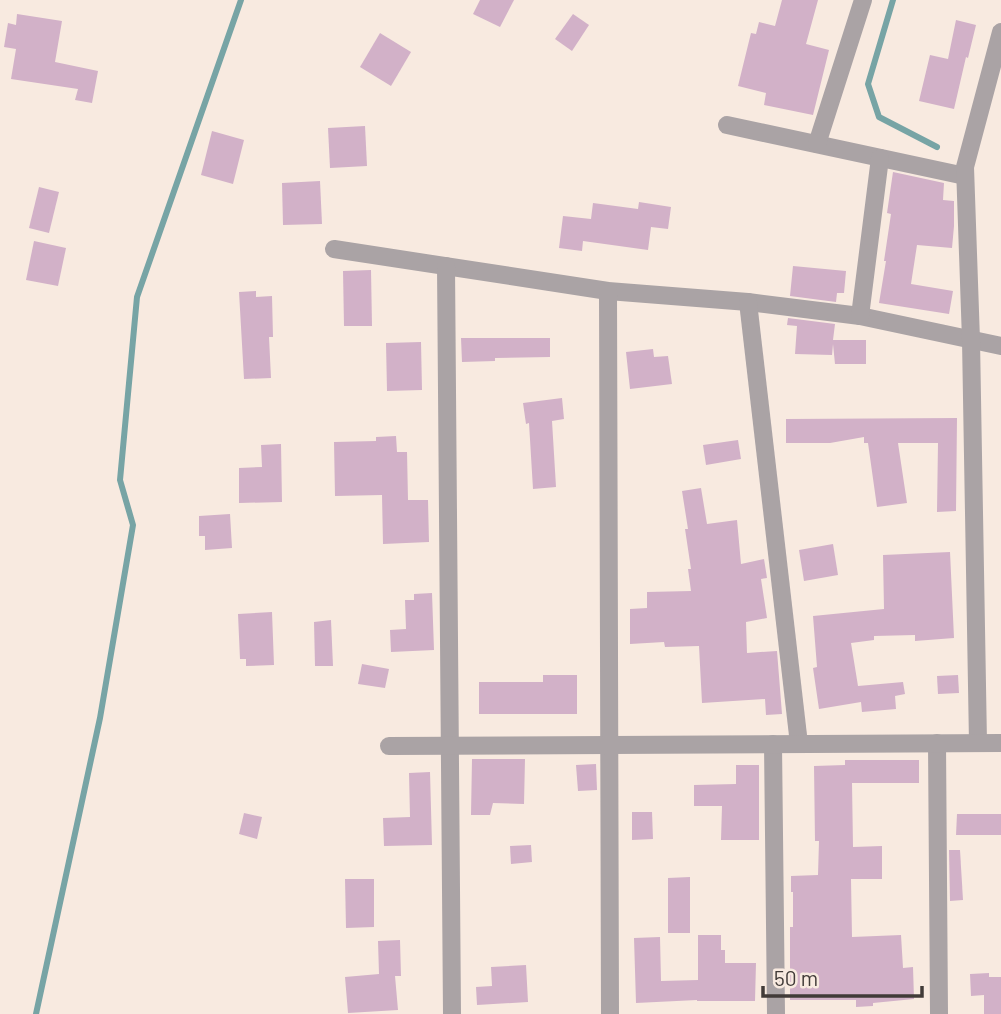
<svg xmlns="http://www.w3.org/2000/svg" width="1001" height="1014" font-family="Barlow,sans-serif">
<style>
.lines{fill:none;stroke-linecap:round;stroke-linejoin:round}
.stream{stroke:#77a4a5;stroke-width:6}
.building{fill:#d2b1c8}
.minor{stroke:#aaa3a5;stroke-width:18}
</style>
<rect width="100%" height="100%" fill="#f8eae0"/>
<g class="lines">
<g class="stream">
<polyline points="893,0 868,84 879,117 937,147"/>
<polyline points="36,1014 100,718 133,525 120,480 137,297 241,0"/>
</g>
</g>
<g class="building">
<polygon points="480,0 514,0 500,27 473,14"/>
<polygon points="782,0 818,0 806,44 829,50 813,115 764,105 766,93 738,86 751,33 756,34 759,22 775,26"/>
<polygon points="17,14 62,21 55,62 98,71 92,103 75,100 78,89 11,79 16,49 4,47 8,23 16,25"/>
<polygon points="573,14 589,25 572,51 555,39"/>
<polygon points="956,20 976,25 968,58 966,57 954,109 919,101 930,55 948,59"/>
<polygon points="380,33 411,52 391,86 360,67"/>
<polygon points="365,126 367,166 330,168 328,128"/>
<polygon points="212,131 244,140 233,184 201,175"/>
<polygon points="893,172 944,183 943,200 954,201 954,226 952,248 917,245 911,284 953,291 949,314 879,303 886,261 884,261 891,214 887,213"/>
<polygon points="320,181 322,224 283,225 282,183"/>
<polygon points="39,187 59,192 49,233 29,228"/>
<polygon points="639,202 671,207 668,229 651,227 648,250 583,241 582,251 559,248 563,216 591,219 593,203 638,209"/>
<polygon points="34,241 66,248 58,286 26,280"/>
<polygon points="793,266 846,271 844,293 837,293 836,302 790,296"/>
<polygon points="371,270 372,326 344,326 343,271"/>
<polygon points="256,291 256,297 272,296 273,337 269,337 271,378 244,379 239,292"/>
<polygon points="788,318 835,324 833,340 866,340 866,364 835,364 833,344 832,355 795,354 797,326 787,325"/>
<polygon points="461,338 550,338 550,357 495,358 495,361 462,362"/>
<polygon points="421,342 422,390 387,391 386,343"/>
<polygon points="653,349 654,357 668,356 672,384 630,389 626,352"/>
<polygon points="562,398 564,419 552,421 556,487 533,489 529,423 526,424 523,403"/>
<polygon points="957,418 956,511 937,512 938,443 898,443 907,503 877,507 868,443 864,443 864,437 830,443 786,443 786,419"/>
<polygon points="396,436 397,452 407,452 408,500 428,500 429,542 383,544 382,495 335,496 334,442 376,441 376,437"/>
<polygon points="738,440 741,459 706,465 703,445"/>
<polygon points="281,444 282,502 239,503 239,468 262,467 261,445"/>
<polygon points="701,488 707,524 737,520 741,564 764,559 767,578 761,579 767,618 746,622 747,653 777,651 782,714 766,715 765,699 702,703 699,646 665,647 664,642 630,644 630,609 647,608 647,592 691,591 688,569 691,569 685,529 688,529 682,491"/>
<polygon points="230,514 232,548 205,550 205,536 199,536 199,516"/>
<polygon points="833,544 838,575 804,581 799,550"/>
<polygon points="950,552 954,638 915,641 915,635 874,636 874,640 851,643 858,686 903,682 905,694 895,696 896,709 862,712 861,702 819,709 813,668 817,667 813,616 884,609 883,555"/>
<polygon points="432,593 434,650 391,652 390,630 406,629 405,600 414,600 414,594"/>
<polygon points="272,612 274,665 246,666 246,659 240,659 238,614"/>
<polygon points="331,620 333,666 315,666 314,622"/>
<polygon points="362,664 389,669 385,688 358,684"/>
<polygon points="543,675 577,675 577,714 479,714 479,682 543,682"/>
<polygon points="958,675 959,693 938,694 937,676"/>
<polygon points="472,759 525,759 524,804 493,803 490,815 471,815"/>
<polygon points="845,760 919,760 919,783 852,783 853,847 882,846 882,879 851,879 852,937 901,935 903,968 913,967 914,999 873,1003 873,1006 856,1007 856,1000 790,1000 790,927 793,927 793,892 791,892 791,876 818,875 819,841 815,841 814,766 845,765"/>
<polygon points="596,764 597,790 578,791 576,765"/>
<polygon points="736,765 759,765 759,840 721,840 722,806 694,806 694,785 736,784"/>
<polygon points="430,772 432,845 384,846 383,818 410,817 409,773"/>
<polygon points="632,812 652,812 653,839 632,840"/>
<polygon points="244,813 262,817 257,839 239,834"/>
<polygon points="957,814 1001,814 1001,835 956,835"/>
<polygon points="531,845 532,862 511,864 510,846"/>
<polygon points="949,850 960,850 963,900 950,901"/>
<polygon points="690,877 690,933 668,933 668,878"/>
<polygon points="345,879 374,879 374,927 346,928"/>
<polygon points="698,935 721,935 721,950 725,950 725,963 756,963 755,1001 697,1001 697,1000 636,1003 634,938 660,937 661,981 698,980"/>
<polygon points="400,940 401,976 395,976 398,1010 348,1013 345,977 379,974 378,941"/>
<polygon points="526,965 528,1002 477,1005 476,987 492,986 491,967"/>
<polygon points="989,973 989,977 1001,977 1001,1014 984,1014 984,995 971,996 970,974"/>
</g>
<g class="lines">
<g class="minor">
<polyline points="727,125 965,176"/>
<polyline points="817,144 863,0"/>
<polyline points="334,249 608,291 748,302 860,316 1001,346"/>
<polyline points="446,266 452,1014"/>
<polyline points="608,291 610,1014"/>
<polyline points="748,302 799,744"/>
<polyline points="860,316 880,158"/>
<polyline points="937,743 939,1014"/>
<polyline points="978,743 971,340 965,167 1001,32"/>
<polyline points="773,744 776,1014"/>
<polyline points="389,746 1001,743"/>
</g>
</g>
<path d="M763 986v10h159v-10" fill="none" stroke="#413b38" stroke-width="3.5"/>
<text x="774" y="986" font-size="21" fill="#413b38" stroke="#f8eae0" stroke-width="5" paint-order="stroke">50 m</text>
</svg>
